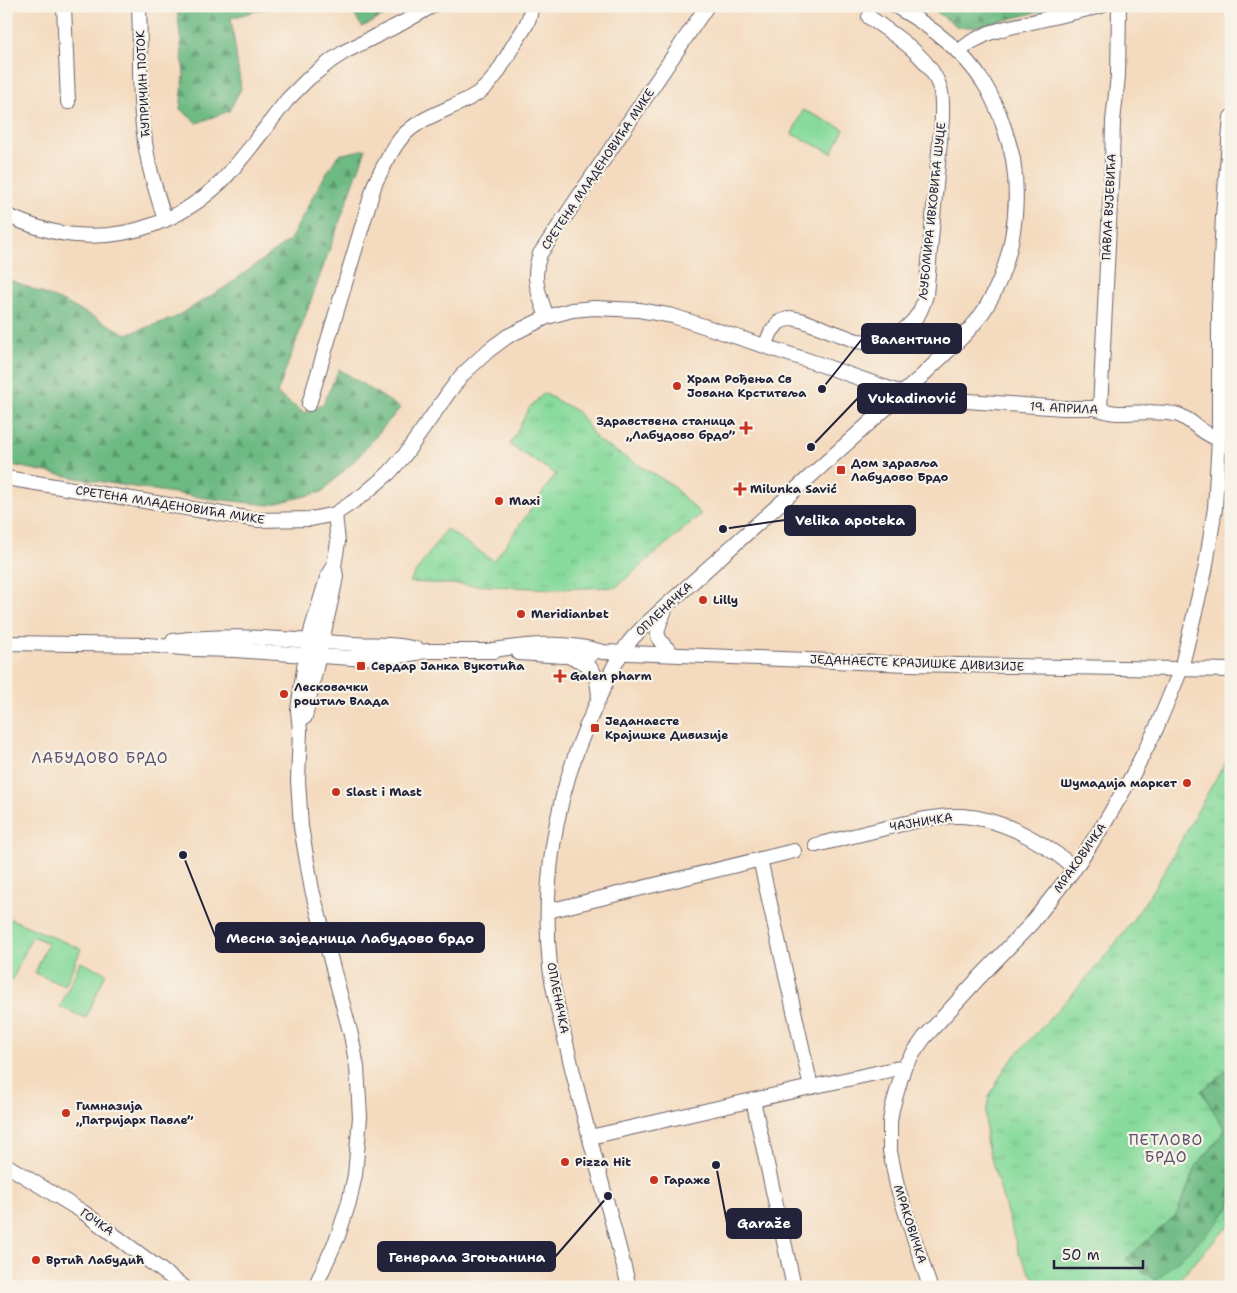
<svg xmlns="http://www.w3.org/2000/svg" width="1237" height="1293" font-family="'Shantell Sans',sans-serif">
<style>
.grass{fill:url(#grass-tufts);stroke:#547e6b}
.forest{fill:url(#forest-firs);stroke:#486e5f}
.pitch{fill:#87da9b;stroke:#547e6b}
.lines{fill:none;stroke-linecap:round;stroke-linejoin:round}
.minor-casing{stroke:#6c6269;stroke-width:16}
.minor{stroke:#fff;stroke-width:14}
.poi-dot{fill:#c8321e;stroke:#f7f3e8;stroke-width:2}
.labels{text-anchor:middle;stroke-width:4.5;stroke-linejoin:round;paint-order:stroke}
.street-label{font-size:12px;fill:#22223b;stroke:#f7f3e8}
.poi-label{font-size:12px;font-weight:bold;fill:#22223b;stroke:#f7f3e8;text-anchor:start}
.quarter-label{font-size:15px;letter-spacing:1px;fill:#5d516e;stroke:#f7f3e8}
.leader{fill:none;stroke:#22223b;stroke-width:2}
.callout-dot{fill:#22223b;stroke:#f7f3e8;stroke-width:2}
.callout{fill:#22223b;stroke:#22223b;stroke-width:2}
.callout-label{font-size:14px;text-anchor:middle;font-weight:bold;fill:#fff}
</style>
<defs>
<pattern id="grass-tufts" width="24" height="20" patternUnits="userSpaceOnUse" patternTransform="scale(1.25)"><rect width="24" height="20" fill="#87da9b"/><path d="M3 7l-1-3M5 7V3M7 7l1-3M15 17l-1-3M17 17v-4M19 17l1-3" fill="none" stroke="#74bb86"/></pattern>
<pattern id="forest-firs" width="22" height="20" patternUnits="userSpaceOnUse" patternTransform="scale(1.25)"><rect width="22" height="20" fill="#6dba83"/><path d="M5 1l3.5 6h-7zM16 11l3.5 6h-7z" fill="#59976c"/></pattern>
</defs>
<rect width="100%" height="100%" fill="#f7f3e8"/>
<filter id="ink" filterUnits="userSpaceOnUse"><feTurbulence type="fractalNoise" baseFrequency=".02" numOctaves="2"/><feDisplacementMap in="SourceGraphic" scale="10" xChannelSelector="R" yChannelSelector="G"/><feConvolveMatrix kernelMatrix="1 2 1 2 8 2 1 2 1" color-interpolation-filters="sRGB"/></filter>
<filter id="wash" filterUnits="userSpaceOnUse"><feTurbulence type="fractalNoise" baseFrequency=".0096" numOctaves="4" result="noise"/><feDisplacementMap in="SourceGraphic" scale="20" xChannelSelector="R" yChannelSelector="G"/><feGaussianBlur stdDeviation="1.12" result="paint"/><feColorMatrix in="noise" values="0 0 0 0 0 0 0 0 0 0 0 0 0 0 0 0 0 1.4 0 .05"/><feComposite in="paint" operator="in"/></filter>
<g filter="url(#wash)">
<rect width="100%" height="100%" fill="#f4dabe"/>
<g class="grass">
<polygon points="544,393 578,412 598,441 669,483 701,514 616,587 553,589 409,582 446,529 494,561 556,474 510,445 529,408"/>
<path d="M1231,754V1223L1172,1287H1046L1032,1276L1019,1254L986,1141V1114L989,1097L1005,1068L1016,1055C1058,1009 1102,965 1137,914C1173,863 1197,806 1231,754Z"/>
</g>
<g class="forest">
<polygon points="177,6 274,6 231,18 241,89 229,111 197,123 180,109 184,75"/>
<polygon points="349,6 404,6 362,27"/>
<polygon points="928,6 1063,6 976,27 958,27"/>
<polygon points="366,149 277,394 304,413 323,404 339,369 400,408 360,455 322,492 269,505 205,498 77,478 6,464 6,278 64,302 127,334 174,318 224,288 290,240 318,187 338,155"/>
<polygon points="1227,1070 1231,1071 1231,1205 1215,1226 1156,1281 1126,1259 1176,1215 1196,1167 1225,1130 1201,1091"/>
</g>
<g class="pitch">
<polygon points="803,110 844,129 832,153 792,134"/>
<polygon points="6,917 81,949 65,986 35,973 48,943 32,936 12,981 6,979"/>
<polygon points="80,962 106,973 86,1018 60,1007"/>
</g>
</g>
<g filter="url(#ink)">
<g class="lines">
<defs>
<g id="minor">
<polyline points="64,6 68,102"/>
<path d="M139,6C141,49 138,92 144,134C147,164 156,191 165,220"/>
<polyline points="958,52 971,42 989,33 1006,28 1101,6"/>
<path d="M6,215C28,225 51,233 75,235C129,240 181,220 220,183C231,172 240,160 250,148C262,132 275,116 287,100L308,79L332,60L346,51L404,22L432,6"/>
<path d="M547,317C539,295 531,278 540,254L707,6"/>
<path d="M765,346L771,332L779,322L791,318L801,320L857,341C881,345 906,334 919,313C922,308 924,301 926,295L942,119C942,108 943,98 940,88C930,56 895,36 869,17"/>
<path d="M309,404L375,183C382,170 392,148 402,137C421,115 455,109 478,93C495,82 504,61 514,44C522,32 531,21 531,6"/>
<polyline points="1100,409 1112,163 1113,121 1118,76 1119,6"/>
<path d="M6,478L258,520L311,519L335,514L363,495L389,473L404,456L449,392L462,375L489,350L508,336L547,317L572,310L594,308L639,310L673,316L816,363L902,393L954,400L1063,408H1094L1109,412L1117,413C1133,413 1168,410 1181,416C1195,423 1204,435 1219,439"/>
<path d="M665,610C655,633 653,637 673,654"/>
<path d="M173,641C233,633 294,640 354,644C369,645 385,644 400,646C406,647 412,648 419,650"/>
<polyline points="6,643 148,645 194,649 235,650 351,658 401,656 427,651 495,651"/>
<path d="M487,651C525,645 565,640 603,652L909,664L1231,670"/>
<polyline points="519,653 564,656 592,654"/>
<path d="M572,658C594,663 598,677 599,698"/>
<polyline points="305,717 334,587 336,576 334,566 338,542 335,514"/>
<path d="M816,845C840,839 865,833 890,827C914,821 938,815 962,816C1005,819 1043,842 1075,868"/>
<polyline points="760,859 811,1087"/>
<polyline points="548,911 794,851"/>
<polyline points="753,1100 794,1287"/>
<polyline points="590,1137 811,1087 904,1067"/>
<polyline points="6,1165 83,1212 184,1287"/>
<polyline points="315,1287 338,1236 349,1202 355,1175 360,1117 357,1067 351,1035 312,890 301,827 298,780 300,731 298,710 306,655 312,628 327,578 334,566"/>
<path d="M629,1287C610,1211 588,1136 570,1060C563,1029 554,998 550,967C542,887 554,804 585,730C597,703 610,669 627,645C637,631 654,617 667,605L923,375C944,354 969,334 985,309C1012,266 1021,209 1013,159C1010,145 1005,130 1000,116C995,104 990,92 983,82C962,49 929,25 895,6"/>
<polyline points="930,1287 897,1186 890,1151 890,1122 892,1109 904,1067 910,1058 924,1038 976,981 1031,924 1075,868 1104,824 1132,776 1156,729 1181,669 1205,571 1215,508 1219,439 1219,307 1223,216 1231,117"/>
</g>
</defs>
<use href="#minor" class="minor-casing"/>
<use href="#minor" class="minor"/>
</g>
</g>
<g class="poi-dot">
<circle cx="677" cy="386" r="5"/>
<path d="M743.5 420.5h5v5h5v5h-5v5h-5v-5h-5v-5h5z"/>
<rect x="836" y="465" width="10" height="10" rx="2.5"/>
<path d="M737.5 481.5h5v5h5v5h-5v5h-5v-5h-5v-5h5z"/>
<circle cx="499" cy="501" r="5"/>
<circle cx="703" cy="600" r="5"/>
<circle cx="521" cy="614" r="5"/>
<rect x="356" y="661" width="10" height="10" rx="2.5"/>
<path d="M557.5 668.5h5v5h5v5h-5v5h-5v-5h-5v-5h5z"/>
<circle cx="284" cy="694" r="5"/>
<rect x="590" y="723" width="10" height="10" rx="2.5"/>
<circle cx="1187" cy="783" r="5"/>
<circle cx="336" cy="792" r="5"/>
<circle cx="66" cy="1113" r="5"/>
<circle cx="565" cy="1162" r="5"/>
<circle cx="654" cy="1180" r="5"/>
<circle cx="36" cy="1260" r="5"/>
</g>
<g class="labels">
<g class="street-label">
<text transform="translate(143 84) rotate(-93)" y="4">ЋУПРИЧИН ПОТОК</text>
<text transform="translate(598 169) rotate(-56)" y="4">СРЕТЕНА МЛАДЕНОВИЋА МИКЕ</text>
<text transform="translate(1109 207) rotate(-87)" y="4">ПАВЛА ВУЈЕВИЋА</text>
<text transform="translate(932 211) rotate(-84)" y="4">ЉУБОМИРА ИВКОВИЋА ШУЦЕ</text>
<text transform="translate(1064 408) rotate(3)" y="4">19. АПРИЛА</text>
<text transform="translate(170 505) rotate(9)" y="4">СРЕТЕНА МЛАДЕНОВИЋА МИКЕ</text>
<text transform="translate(664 609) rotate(-43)" y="4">ОПЛЕНАЧКА</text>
<text transform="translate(917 663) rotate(2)" y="4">ЈЕДАНАЕСТЕ КРАЈИШКЕ ДИВИЗИЈЕ</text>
<text transform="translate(921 822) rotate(-9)" y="4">ЧАЈНИЧКА</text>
<text transform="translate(1080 858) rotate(-55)" y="4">МРАКОВИЧКА</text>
<text transform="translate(558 998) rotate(79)" y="4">ОПЛЕНАЧКА</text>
<text transform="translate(97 1222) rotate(35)" y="4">ГОЧКА</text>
<text transform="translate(910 1224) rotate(72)" y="4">МРАКОВИЧКА</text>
</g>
<g class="poi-label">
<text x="687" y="383">Храм Рођења Св<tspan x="687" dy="14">Јована Крститеља</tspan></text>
<text x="735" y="425" text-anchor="end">Здравствена станица<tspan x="735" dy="14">„Лабудово брдо”</tspan></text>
<text x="851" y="467">Дом здравља<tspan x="851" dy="14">Лабудово Брдо</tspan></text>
<text x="750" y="493">Milunka Savić</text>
<text x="509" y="505">Maxi</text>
<text x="713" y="604">Lilly</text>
<text x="531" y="618">Meridianbet</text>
<text x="371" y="670">Сердар Јанка Вукотића</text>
<text x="570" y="680">Galen pharm</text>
<text x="294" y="691">Лесковачки<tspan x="294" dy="14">роштиљ Влада</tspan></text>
<text x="605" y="725">Једанаесте<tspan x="605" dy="14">Крајишке Дивизије</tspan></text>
<text x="1177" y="787" text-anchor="end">Шумадија маркет</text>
<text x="346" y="796">Slast i Mast</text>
<text x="76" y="1110">Гимназија<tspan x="76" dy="14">„Патријарх Павле”</tspan></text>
<text x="575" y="1166">Pizza Hit</text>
<text x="664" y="1184">Гараже</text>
<text x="46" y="1264">Вртић Лабудић</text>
</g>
<g class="quarter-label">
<text x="100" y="763">ЛАБУДОВО БРДО</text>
<text x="1166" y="1145">ПЕТЛОВО<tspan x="1166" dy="17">БРДО</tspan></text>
</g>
</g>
<path class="leader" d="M822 389L862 339M811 447L858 398M723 529L785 520M183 855L216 938M716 1165L727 1223M608 1196L555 1257"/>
<g class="callout-dot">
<circle cx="822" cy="389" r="5"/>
<circle cx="811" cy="447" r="5"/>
<circle cx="723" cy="529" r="5"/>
<circle cx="183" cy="855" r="5"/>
<circle cx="716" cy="1165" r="5"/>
<circle cx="608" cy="1196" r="5"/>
</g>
<g class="callout">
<rect x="862" y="324" width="99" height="29" rx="5"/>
<rect x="858" y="384" width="108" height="29" rx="5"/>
<rect x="785" y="506" width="130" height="29" rx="5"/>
<rect x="216" y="923" width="268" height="29" rx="5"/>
<rect x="727" y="1209" width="74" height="29" rx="5"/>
<rect x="378" y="1242" width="177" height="29" rx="5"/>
</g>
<g class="callout-label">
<text x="911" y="344">Валентино</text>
<text x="912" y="403">Vukadinović</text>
<text x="850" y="525">Velika apoteka</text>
<text x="350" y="943">Месна заједница Лабудово брдо</text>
<text x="764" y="1228">Garaže</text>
<text x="467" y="1262">Генерала Згоњанина</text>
</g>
<rect width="1237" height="1293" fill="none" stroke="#f7f3e8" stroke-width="25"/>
<path d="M1054 1260v8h89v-8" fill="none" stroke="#22223b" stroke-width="2.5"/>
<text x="1062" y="1260" font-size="15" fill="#22223b" stroke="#f7f3e8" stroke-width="4" paint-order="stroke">50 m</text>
</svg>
